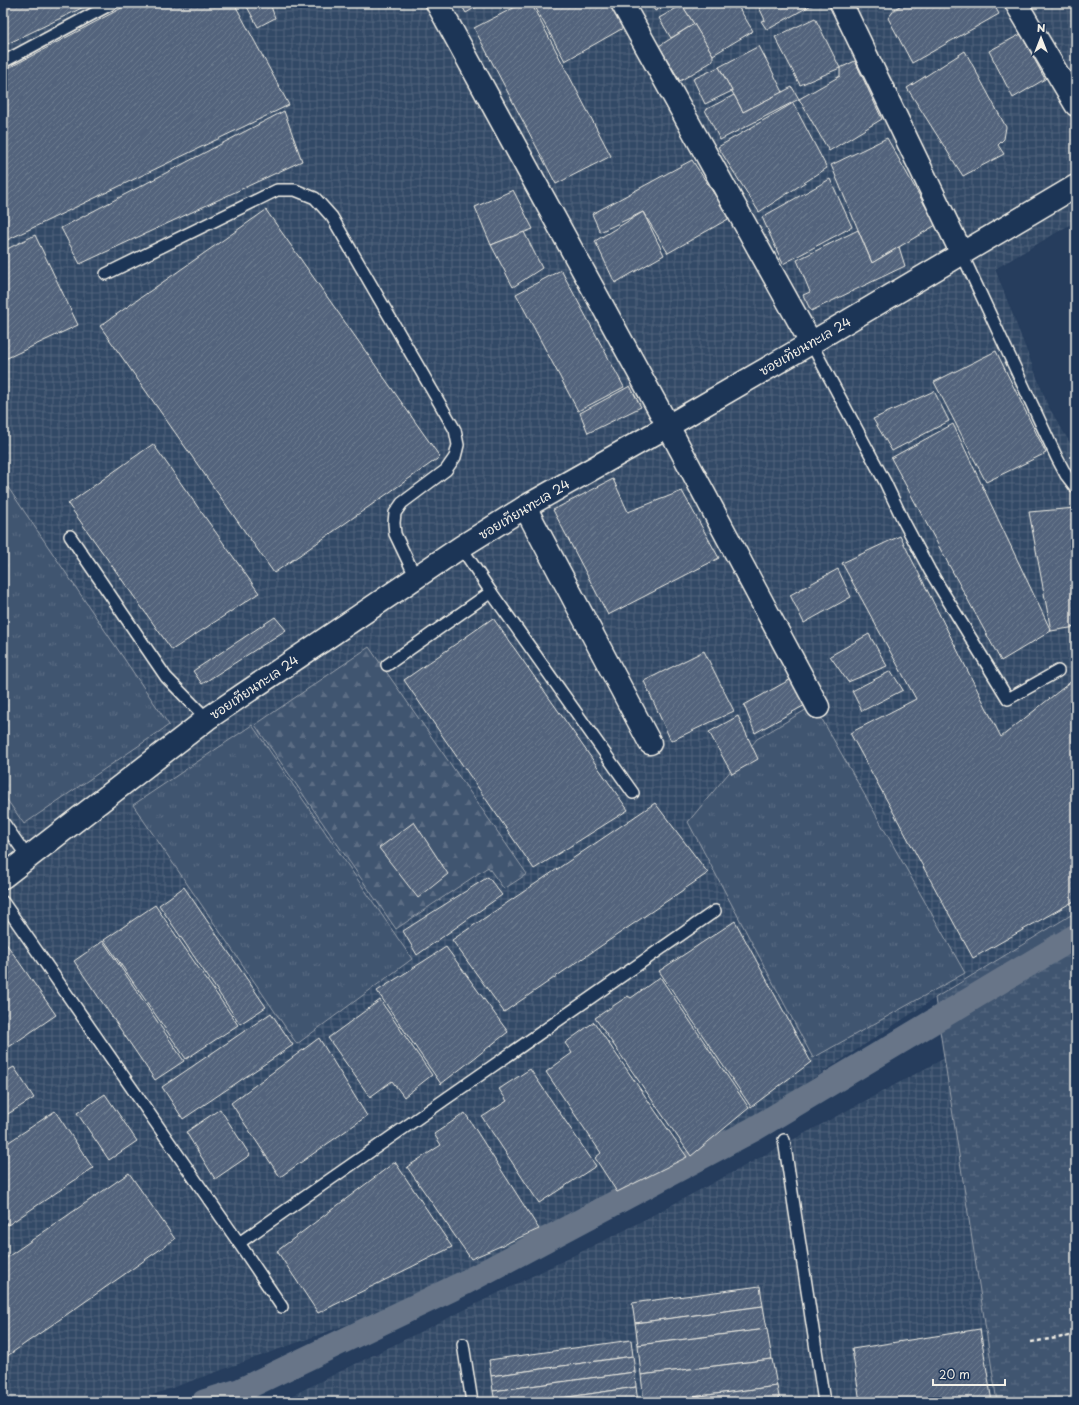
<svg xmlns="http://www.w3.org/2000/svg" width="1079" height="1405" font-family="'Playpen Sans','Playpen Sans Thai',sans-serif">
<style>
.industrial{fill:url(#industrial-grid)}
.grass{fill:url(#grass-tufts);stroke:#9aa2ac}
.forest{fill:url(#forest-firs);stroke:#9aa2ac}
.wetland{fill:url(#wetland-marsh);stroke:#9aa2ac}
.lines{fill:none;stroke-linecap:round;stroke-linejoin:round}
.canal{stroke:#677588;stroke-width:25}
.building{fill:url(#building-hatch);stroke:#f4f1e8}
.service-casing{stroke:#f4f1e8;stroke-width:14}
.minor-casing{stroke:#f4f1e8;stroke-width:25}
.path{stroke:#f4f1e8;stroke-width:2.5;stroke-dasharray:4 3;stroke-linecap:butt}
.service{stroke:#1d3557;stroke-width:11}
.minor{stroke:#1d3557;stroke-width:22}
.labels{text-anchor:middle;stroke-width:4;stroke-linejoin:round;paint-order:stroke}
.street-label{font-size:13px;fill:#f4f1e8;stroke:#1d3557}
</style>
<defs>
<pattern id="industrial-grid" width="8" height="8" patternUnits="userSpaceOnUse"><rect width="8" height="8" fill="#334966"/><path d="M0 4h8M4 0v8" fill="none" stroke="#51647c"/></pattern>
<pattern id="grass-tufts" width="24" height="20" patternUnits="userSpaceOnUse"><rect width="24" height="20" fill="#40546f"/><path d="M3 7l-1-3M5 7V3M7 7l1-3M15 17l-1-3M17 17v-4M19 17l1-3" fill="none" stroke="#5c6d84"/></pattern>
<pattern id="forest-firs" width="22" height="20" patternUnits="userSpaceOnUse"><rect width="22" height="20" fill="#40546f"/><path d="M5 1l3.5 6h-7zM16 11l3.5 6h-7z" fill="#5c6d84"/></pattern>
<pattern id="wetland-marsh" width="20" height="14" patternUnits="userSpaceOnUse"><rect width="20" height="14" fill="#40546f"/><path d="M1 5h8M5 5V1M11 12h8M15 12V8" fill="none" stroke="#5c6d84"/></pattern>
<pattern id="building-hatch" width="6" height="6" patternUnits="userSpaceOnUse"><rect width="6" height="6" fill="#52647b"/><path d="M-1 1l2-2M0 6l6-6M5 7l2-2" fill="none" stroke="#6c7b8e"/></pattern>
</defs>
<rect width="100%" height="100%" fill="#263d5d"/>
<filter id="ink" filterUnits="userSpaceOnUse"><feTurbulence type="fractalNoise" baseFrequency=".025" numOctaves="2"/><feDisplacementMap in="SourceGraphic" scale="8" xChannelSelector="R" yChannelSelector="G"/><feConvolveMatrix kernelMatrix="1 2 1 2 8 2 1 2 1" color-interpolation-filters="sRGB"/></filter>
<g filter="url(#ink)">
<g class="industrial">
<polygon points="3,3 1076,3 1076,221 995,269 1048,406 1076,453 1076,912 935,998 734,1131 477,1268 357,1321 133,1402 3,1402"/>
<polygon points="971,1044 1016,1402 279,1402 627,1229"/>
</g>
<g class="grass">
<polygon points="3,480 169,725 24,824 3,794"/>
<polygon points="814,705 965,973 813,1058 688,822 757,739"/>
<polygon points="252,725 412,959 297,1044 133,805"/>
</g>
<polygon class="forest" points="369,647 527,874 504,889 488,867 396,929 255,725"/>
<polygon class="wetland" points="1076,912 1076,1402 997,1402 935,998"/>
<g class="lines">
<polyline class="canal" points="204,1402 239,1391 464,1283 754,1129 1076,936"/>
</g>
<g class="building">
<polygon points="3,3 92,3 3,46"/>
<polygon points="131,3 234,3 289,105 3,242 3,71"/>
<polygon points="245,3 270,3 275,18 258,27"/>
<polygon points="460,3 483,3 466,13"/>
<polygon points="523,3 531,3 611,156 556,184 474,28"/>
<polygon points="533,3 612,3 625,27 565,61"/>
<polygon points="650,3 670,3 655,11"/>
<polygon points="686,3 736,3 753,31 713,55 682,5"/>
<polygon points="757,3 815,3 767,30 761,21 765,20"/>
<polygon points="905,3 993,3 999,14 912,63 888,18 896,8"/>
<polygon points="682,5 694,24 671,38 659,18"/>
<polygon points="815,18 840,68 800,85 775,37"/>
<polygon points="694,24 713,55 713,61 680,81 659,46"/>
<polygon points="1021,34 1045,79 1013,98 989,51"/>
<polygon points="759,46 783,92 743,112 719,67"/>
<polygon points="965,51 1006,127 1004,139 998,145 1004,154 963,176 907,88"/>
<polygon points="855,61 882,119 829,151 799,99 840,76 840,68"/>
<polygon points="719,67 732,91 705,104 693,79"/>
<polygon points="792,87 799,99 720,140 705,110 734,95 743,112"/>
<polygon points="793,103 827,168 759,212 718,147"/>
<polygon points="284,111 302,161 80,264 61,228"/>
<polygon points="887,138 936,225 872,263 831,165"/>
<polygon points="692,160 730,218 668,253 643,212 600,232 592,214"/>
<polygon points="830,179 852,227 783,264 762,217"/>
<polygon points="513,190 533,229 491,245 475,207"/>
<polygon points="266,210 440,457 274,573 100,326"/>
<polygon points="643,212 664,255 615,283 595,241"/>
<polygon points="858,230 872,263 899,247 905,266 811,311 803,295 810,292 797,260"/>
<polygon points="524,232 542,268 513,287 491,245"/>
<polygon points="35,235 78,325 3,360 3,251"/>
<polygon points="561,270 624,387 578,411 516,294"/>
<polygon points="996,351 1046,453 986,482 934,382"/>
<polygon points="630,386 641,407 588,433 580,413"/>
<polygon points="934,391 949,421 892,451 873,419"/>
<polygon points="953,424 1051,631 1001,661 891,458"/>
<polygon points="153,444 259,593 172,650 68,504"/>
<polygon points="613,479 628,512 682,491 719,558 608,615 553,510"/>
<polygon points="1076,508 1076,627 1051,631 1029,512"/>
<polygon points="900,536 1001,737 1073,680 1076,686 1076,900 973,958 850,733 916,699 842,563"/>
<polygon points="838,569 851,597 804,623 790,595"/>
<polygon points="275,617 286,630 202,684 193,671"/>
<polygon points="493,618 628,810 534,869 404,680"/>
<polygon points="869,634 887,666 848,682 830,656"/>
<polygon points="704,651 734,711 671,741 644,681"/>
<polygon points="891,671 903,690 862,711 852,691"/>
<polygon points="793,678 814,700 755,733 744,705"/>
<polygon points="738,716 758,759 732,774 709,732"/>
<polygon points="655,803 708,873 504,1012 452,940"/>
<polygon points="414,822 448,874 418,898 379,848"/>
<polygon points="488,877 502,895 417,955 403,931"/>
<polygon points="184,887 266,1007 240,1024 159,905"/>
<polygon points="155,905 238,1025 186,1059 104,940"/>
<polygon points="735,921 811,1062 751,1107 659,971"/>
<polygon points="3,939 56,1015 3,1051"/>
<polygon points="103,941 184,1061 155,1080 74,961"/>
<polygon points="446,947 508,1032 441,1084 377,991"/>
<polygon points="660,977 749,1108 691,1156 595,1018 628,996 631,998"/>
<polygon points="380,1000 432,1075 404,1097 392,1081 370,1097 328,1038"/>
<polygon points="271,1013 293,1045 183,1119 162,1087"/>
<polygon points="594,1022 687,1157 617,1192 595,1158 601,1153 546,1072 572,1053 565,1043"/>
<polygon points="319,1038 367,1116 280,1177 231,1103"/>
<polygon points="14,1067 34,1098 3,1117 3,1073"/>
<polygon points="530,1069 596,1166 539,1203 482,1117 507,1101 499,1089"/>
<polygon points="105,1094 137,1141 109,1160 77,1113"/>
<polygon points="220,1109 250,1155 215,1179 186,1132"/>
<polygon points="55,1111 93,1168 8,1225 3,1218 3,1146"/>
<polygon points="465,1113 539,1229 471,1259 407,1167 441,1145 434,1134"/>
<polygon points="395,1162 452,1247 318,1313 277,1251"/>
<polygon points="129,1173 175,1239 3,1359 3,1260"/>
<polygon points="760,1286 763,1306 635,1323 632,1303"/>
<polygon points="763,1306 767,1329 638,1345 635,1323"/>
<polygon points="767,1329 772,1359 641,1375 638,1345"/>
<polygon points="980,1329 992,1402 860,1402 852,1349"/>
<polygon points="631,1340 633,1356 491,1376 489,1360"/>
<polygon points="633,1356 635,1372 493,1391 491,1376"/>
<polygon points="772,1359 777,1386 654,1402 644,1402 641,1375"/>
<polygon points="635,1372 636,1387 535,1402 495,1402 493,1391"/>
<polygon points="777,1386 780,1402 654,1402"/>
<polygon points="636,1387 638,1402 535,1402"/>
</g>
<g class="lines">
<defs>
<g id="service">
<polyline points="3,62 113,3"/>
<polyline points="962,254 1057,458 1066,475 1076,488"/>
<polyline points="106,274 277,190 295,190 315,198 332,217 455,430 458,445 455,457 446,470 402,503 395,513 394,523 395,534 416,578"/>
<polyline points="811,343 885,482 903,520 930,571 1008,699 1058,671"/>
<polyline points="70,536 166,677 207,719"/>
<polyline points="461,547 491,592 633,793"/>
<polyline points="387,665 491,592"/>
<polyline points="3,822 28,858"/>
<polyline points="3,902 239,1243 282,1307"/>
<polyline points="784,1140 824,1402"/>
<polyline points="239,1243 715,911"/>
<polyline points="463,1344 472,1402"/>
</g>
<g id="minor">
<polyline points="437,3 668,426 818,707"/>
<polyline points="622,3 811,343"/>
<polyline points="841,3 962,254"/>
<polyline points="1016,3 1076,105"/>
<polyline points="525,507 650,743"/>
<polyline points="3,877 207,719 461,547 525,507 668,426 811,343 1076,186"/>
</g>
</defs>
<use href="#service" class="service-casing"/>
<use href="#minor" class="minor-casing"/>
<polyline class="path" points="1031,1342 1076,1335"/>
<use href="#service" class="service"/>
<use href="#minor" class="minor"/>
</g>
</g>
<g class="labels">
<g class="street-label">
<text transform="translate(805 346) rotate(-30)" y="5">ซอยเทียนทะเล 24</text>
<text transform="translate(524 509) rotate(-31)" y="5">ซอยเทียนทะเล 24</text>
<text transform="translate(254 687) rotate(-34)" y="5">ซอยเทียนทะเล 24</text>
</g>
</g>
<rect width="1079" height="1405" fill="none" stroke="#1d3557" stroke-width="16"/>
<rect x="8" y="8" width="1063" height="1389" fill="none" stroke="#f4f1e8" stroke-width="1.5" filter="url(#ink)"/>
<g transform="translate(1041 38)" stroke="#1d3557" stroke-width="3" paint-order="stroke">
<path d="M0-3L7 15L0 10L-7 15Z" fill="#f4f1e8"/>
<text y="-6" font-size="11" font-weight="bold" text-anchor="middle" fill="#f4f1e8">N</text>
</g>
<path d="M933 1379v6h72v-6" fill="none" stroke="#f4f1e8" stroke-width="2"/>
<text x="939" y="1379" font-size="12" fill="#f4f1e8" stroke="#1d3557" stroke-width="3" paint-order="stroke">20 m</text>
</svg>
